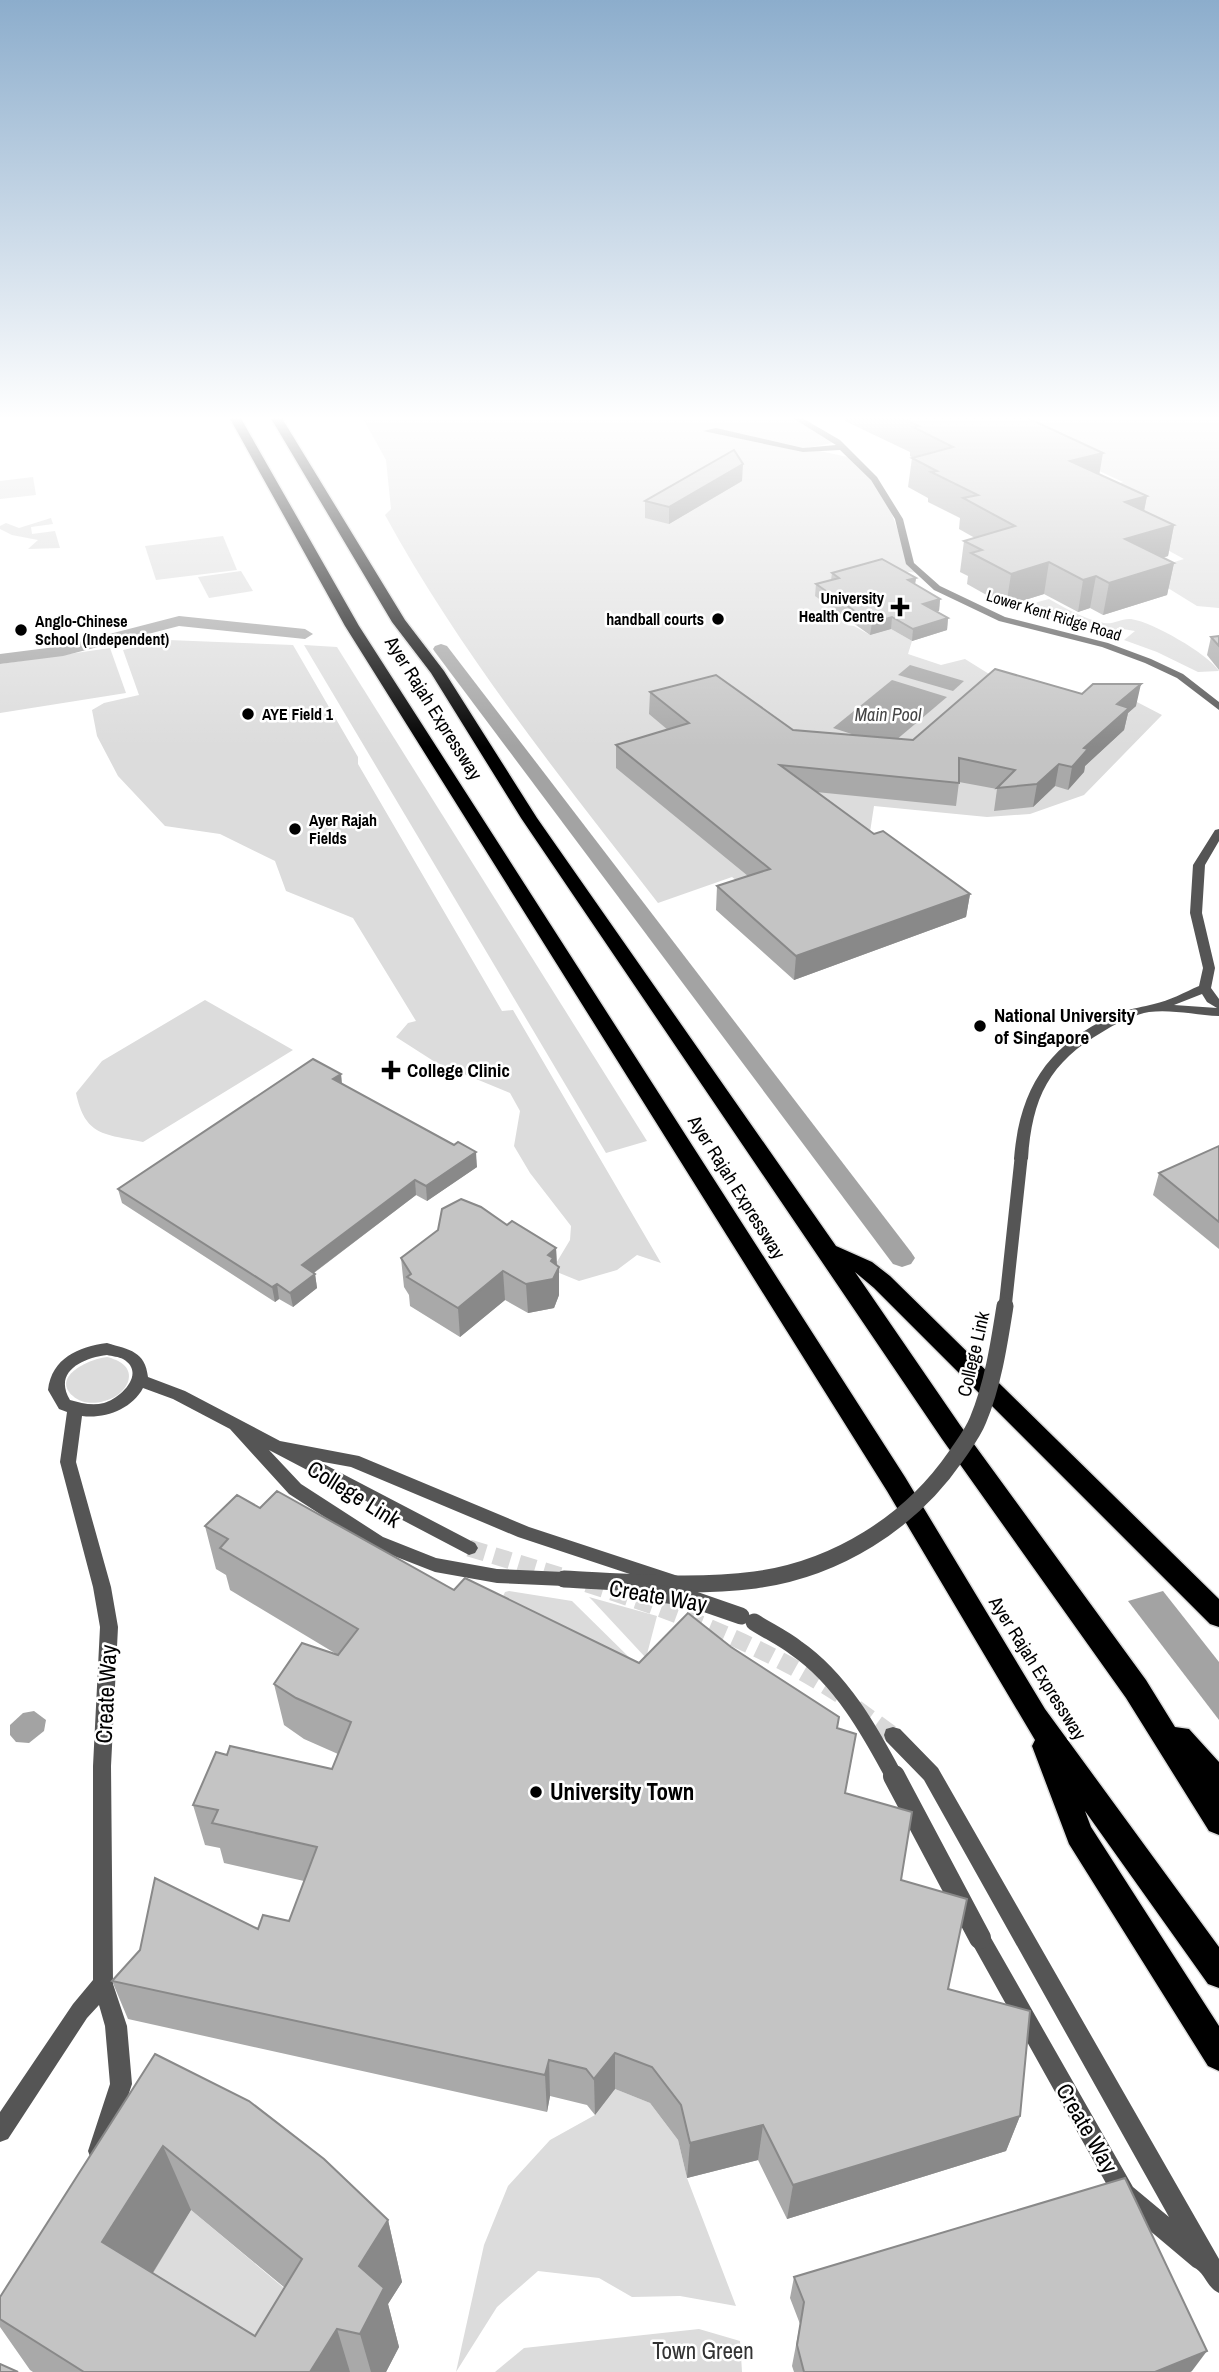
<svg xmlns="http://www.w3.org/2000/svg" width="1219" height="2372" font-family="'Archivo Narrow',sans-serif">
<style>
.green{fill:#dcdcdc}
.water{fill:#a3a3a3}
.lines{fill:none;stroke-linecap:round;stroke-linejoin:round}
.canal{fill:#a3a3a3;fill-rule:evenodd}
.street-tunnel{stroke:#d9d9d9;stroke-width:17;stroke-dasharray:17 9;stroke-linecap:butt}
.highway-casing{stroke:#dbdbdb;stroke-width:3}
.street{fill:#555;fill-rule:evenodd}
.highway{fill:#000;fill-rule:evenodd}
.street-bridge-far2{stroke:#555;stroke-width:13}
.street-bridge-far1{stroke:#555;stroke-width:17}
.street-bridge{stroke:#555;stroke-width:22}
.wall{fill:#a9a9a9;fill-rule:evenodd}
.shaded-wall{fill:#898989}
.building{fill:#c4c4c4;stroke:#898989;stroke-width:2;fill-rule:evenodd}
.poi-dot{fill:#000;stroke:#fff;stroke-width:2.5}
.labels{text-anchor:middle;stroke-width:5;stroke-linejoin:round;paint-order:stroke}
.far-poi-label{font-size:16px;font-weight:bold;fill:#000;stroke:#fff;text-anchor:start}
.far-street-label{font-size:16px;fill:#000;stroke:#fff}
.far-water-label{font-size:18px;font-style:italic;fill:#444;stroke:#fff}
.street-label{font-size:19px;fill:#000;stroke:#fff}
.poi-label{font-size:19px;font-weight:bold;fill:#000;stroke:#fff;text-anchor:start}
.near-street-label{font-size:23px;fill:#000;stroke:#fff}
.near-poi-label{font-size:23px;font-weight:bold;fill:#000;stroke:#fff;text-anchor:start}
.near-park-label{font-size:23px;fill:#333;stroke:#fff}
</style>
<rect width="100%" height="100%" fill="#fff"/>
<g class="green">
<path d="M361,415H789L837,442L806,448L852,458L885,495L910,564L921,573L897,571L854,622L846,625L854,626L870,635L891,629L912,641L908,654L941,665L965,659L1018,692L1137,702L1162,715L1084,795L1030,814L987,817L874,806L868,845L741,884L732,877L658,903C561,778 461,654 385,515L391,509L386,460Z"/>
<polygon points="995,415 1219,415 1219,608 1197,606 1142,572 1184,559 1138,534 1089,493 1123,482 1054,450"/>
<polygon points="33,477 36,495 0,499 0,481"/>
<polygon points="51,518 53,524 31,527 32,534 55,531 60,548 28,549 38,540 12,535 0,529 0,526 6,523 19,528"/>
<polygon points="223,536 237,570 156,580 145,546"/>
<polygon points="241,571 253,591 209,598 198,577"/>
<path d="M1049,599C1067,609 1084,619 1104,623C1113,625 1121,618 1131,619C1152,622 1207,653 1219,671L1198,672L1157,652L1124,640L1135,631L1117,628L1116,633L1036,615L1028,608L1034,603Z"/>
<polygon points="168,640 293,645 358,757 358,764 502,1011 513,1010 661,1263 637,1255 617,1270 579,1281 552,1270 570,1240 571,1226 530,1173 514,1146 520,1111 510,1093 435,1062 396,1037 408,1023 416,1021 353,918 286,891 275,861 220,834 165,826 118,776 97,736 92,710 104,703 139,695 123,650"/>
<polygon points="304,645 337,647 647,1141 606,1153"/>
<polygon points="110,648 126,693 0,713 0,664"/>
<path d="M205,1000L293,1050L143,1142C104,1134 85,1136 76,1093L102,1061Z"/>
<path d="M107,1357C119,1360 133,1367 128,1382C121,1401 88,1410 73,1396C50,1376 92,1358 107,1357Z"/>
<polygon points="509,1591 572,1601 637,1665 494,1616 505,1592"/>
<polygon points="589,1597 657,1616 646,1658 593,1601"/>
<polygon points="615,2089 650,2103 678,2140 687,2178 736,2306 680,2296 632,2297 599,2278 538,2271 497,2307 456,2372 484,2245 508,2186 550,2140 595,2115"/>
<polygon points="191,2210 322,2320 291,2372 134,2303"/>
<polygon points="699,2329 740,2341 742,2372 495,2372 524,2348"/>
</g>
<g class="water">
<polygon points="910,665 964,681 953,691 898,675"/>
<polygon points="892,680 947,697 889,746 833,728"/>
<polygon points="1163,1591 1219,1662 1219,1720 1128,1601"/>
<polygon points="34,1711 46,1720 44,1731 29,1743 16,1742 10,1735 10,1725 23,1713"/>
</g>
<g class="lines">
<g class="canal">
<polygon points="179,616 305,629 313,634 305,639 179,626 63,656 0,664 0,654 63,646"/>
<polygon points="441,644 447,646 911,1252 915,1258 911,1264 902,1267 893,1264 435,652 433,649 435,646"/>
</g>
<g class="street-tunnel">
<polyline points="469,1548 561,1576"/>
<path d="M587,1584C676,1612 761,1644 840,1695"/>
<polyline points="856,1708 893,1735"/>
</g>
<defs>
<g id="highway">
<polygon points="228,415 239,415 359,626 905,1477 1045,1709 1219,1947 1219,1988 1208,1984 1085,1811 1091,1827 1219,2026 1219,2071 1208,2066 1069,1844 1032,1746 1035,1740 887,1491 345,626"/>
<polygon points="269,415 280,415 405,620 444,671 537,818 836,1246 872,1262 890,1276 1219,1599 1219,1627 1210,1624 874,1288 855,1272 960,1425 1146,1680 1175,1727 1189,1729 1219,1762 1219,1835 1209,1831 1126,1698 942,1439 521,818 431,673 392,622"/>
</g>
</defs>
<use href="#highway" class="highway-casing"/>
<g class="street">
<polygon points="788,415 797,415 840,440 877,477 903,519 914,563 940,586 1005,617 1108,643 1151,659 1183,674 1219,702 1219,710 1177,678 1145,663 1102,647 999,621 934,590 906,564 895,519 871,480 840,450 803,452 703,431 716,428 803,448 836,445"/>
<path d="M1219,829V841L1205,865L1202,913L1215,968L1211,988L1219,999V1016C1196,1015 1171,1009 1149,1012C1133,1015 1117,1023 1104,1031C1049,1062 1032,1098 1028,1159L1021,1164L1016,1162L1014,1159C1020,1084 1052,1040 1122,1012C1133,1008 1143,1007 1154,1004C1169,1001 1185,992 1199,986L1203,968L1190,913L1193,865L1215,830ZM1202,994L1207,1002L1217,1008L1174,1005Z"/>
<path d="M107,1343C130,1350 145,1351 148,1377L185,1391L280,1441L359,1456L529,1527L678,1576L681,1581L678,1586L672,1588L518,1537L351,1467L318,1461L475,1543L478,1548L475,1553L469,1555L269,1450L301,1484L383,1537L436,1558L497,1569L564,1572L570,1574L573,1579L570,1584L564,1586L497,1583L435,1572L371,1547L289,1494L230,1429L173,1399L143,1388C132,1409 105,1419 82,1416L76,1462L111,1587L118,1627L111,1766L113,1984L127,2026L132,2084L107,2159L99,2162L91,2159L88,2151L110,2084L105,2026L99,2005L87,2018L8,2139L0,2142V2112L73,2004L93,1980V1766L100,1627L93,1587L60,1462L67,1412L59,1409L48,1390C52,1358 78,1347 107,1343ZM107,1355C112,1356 119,1357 123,1359C147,1373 120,1399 104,1403C92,1406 81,1403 70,1400C53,1372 82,1358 107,1355Z"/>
<path d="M893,1727L900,1729L938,1768L1219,2259V2293C1206,2287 1205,2272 1193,2267L1117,2203L973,1945L970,1938L973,1931L980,1928L987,1931L1133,2187L1169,2217L924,1780L886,1741L884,1735L886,1729Z"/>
</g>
<use href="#highway" class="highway"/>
<polyline class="street-bridge-far2" points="1005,1308 1021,1159"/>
<g class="street-bridge-far1">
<path d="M564,1579C627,1582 692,1588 755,1580C836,1569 910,1523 956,1456C964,1444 973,1433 978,1420C993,1384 999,1344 1005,1306"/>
<polyline points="641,1591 689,1598 741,1616"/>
<path d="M754,1622C768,1631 783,1638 796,1648C841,1679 870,1731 895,1778"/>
</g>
<polyline class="street-bridge" points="894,1776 980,1938"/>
</g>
<g class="wall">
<polygon points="843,415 1021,415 1099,474 1147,496 1144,511 1174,525 1168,556 1163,558 1174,563 1167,595 1103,615 1090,608 1078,612 1044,594 1006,606 967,584 968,576 960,572 964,541 975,538 959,529 960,518 928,502 928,498 908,487 912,458 913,458 910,456 910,452 845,421 845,416"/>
<polygon points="742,481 669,524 645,518 645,501"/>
<polygon points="832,573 916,578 915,584 940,599 939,611 937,611 948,618 947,630 912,641 891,629 870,635 815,596 816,584 831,580"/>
<polygon points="1219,636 1219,670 1207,655 1211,637"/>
<polygon points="650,692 793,730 913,740 1082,694 1136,706 1128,713 1124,730 1085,766 1084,772 1068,790 1055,786 1033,807 994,811 997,789 959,782 956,806 816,792 874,834 970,894 966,917 794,980 716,910 717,886 748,876 616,768 616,745 668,730 649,714"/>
<polygon points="341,1074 342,1084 477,1167 427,1201 416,1195 314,1273 315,1274 317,1288 293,1307 279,1299 275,1302 122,1203 118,1189"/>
<polygon points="1219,1146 1219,1249 1153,1195 1159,1173"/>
<polygon points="507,1225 556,1248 557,1265 559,1267 559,1295 554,1308 528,1313 505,1300 460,1337 410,1306 409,1295 404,1287 401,1258"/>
<polygon points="260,1508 454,1590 639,1663 837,1728 846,1794 901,1880 948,1989 1020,2116 1006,2151 787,2219 758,2160 687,2178 678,2140 650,2103 615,2089 595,2115 587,2105 550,2096 547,2112 128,2019 112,1981 258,1929 289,1921 304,1881 224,1863 220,1848 205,1845 193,1805 227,1755 332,1769 338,1754 304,1739 284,1725 274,1684 338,1655 230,1590 226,1575 216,1569 205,1526"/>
<path d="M155,2054L388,2220L402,2282L388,2304L399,2347L386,2372H33L30,2370L0,2327V2297ZM191,2210L285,2288L255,2336L153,2273Z"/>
<polygon points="794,2277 1192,2371 1190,2372 794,2372 792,2366 800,2324 790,2298"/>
</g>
<g class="shaded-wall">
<polygon points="1103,453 1098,482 1070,461"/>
<polygon points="743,464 742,481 669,524 669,507"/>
<polygon points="1147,496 1141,526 1125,502"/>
<polygon points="1174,525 1168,556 1119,570 1125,539"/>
<polygon points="1049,562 1044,594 1006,606 1011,574"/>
<polygon points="1174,563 1167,595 1103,615 1109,583"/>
<polygon points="1096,576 1090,608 1078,612 1083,580"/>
<polygon points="916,578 914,590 908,580"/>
<polygon points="940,599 939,611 922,616 923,604"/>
<polygon points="892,617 891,629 870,635 872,623"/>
<polygon points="948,618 947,630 912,641 913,629"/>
<polygon points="1141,684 1136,706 1128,713 1124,730 1085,766 1084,772 1068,790 1072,767 1084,748 1117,704"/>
<polygon points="1059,764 1055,786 1033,807 1037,784"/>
<polygon points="970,894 966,917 794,980 796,956"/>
<polygon points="341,1074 342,1088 333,1079"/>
<polygon points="476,1152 477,1167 427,1201 426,1186"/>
<polygon points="415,1180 416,1195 304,1280 302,1265"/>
<polygon points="556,1248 557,1270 559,1267 559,1295 554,1308 528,1313 526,1284 548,1255"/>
<polygon points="503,1271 505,1300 460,1337 458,1308"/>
<polygon points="315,1274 317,1288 293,1307 290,1293"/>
<polygon points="277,1284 279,1299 275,1302 272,1287"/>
<polygon points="615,2053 615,2089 595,2115 594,2079"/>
<polygon points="549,2060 550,2096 547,2112 545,2075"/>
<polygon points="1020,2116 1006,2151 787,2219 793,2185"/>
<polygon points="763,2125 758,2160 687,2178 690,2143"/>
<polygon points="163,2146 191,2210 134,2303 102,2242"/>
<polygon points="388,2220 402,2282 388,2304 399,2347 386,2372 371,2372 360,2334 359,2266"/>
<polygon points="337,2329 350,2372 310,2372"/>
<polygon points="1207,2351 1192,2371 1190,2372 1155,2372"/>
</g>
<g class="building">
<polygon points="895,415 1021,415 1103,453 1070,461 1147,496 1125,502 1174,525 1125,539 1174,563 1109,583 1096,576 1083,580 1049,562 1011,574 971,553 982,550 964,541 1015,526 963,498 978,495 931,472 937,471 912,458 953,447 913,427 919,426"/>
<polygon points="734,450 743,464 669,507 645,501"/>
<polygon points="882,559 916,578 908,580 940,599 923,604 948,618 913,629 892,617 872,623 816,584 839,578 832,573"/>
<polygon points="1219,636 1219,646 1211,637"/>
<polygon points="995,669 1082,694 1093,684 1141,684 1117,704 1129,708 1084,748 1088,749 1072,767 1059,764 1037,784 997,788 1015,770 959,758 959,783 780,765 874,834 883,831 970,894 796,956 717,886 770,869 616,745 689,723 650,692 716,675 793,730 913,740"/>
<polygon points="313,1059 341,1074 333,1079 454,1145 458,1142 476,1152 426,1186 415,1180 302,1265 315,1274 290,1293 277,1284 272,1287 118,1189"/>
<polygon points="1219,1146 1219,1222 1159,1173"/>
<polygon points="461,1199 481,1207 507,1225 512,1221 556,1248 548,1255 553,1258 551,1261 559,1267 553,1279 526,1284 503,1271 458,1308 407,1277 411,1274 401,1258 438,1230 442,1209"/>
<polygon points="277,1491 454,1590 465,1578 639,1663 688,1613 731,1647 839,1717 837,1728 856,1734 845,1793 912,1812 901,1880 967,1899 948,1989 1030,2011 1020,2116 793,2185 763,2125 690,2143 681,2105 652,2067 615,2053 594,2079 586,2069 549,2060 545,2075 112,1981 140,1950 155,1878 258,1929 263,1915 289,1921 317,1847 212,1823 218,1810 193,1805 216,1752 227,1755 230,1746 332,1769 351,1722 296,1698 274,1684 302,1643 338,1655 358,1629 220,1548 228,1539 205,1526 237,1495 260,1508"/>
<path d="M155,2054L249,2101L324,2159L388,2220L359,2266L384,2288L360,2334L337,2329L310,2372H84L0,2319V2297ZM163,2146L302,2259L255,2336L102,2242Z"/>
<polygon points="1125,2178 1207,2351 1155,2372 804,2372 797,2345 804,2302 794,2277"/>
<polygon points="0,2364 18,2372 0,2372"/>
</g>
<linearGradient id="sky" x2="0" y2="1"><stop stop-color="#8cadcc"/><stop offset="0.56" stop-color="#fff"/><stop offset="1" stop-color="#fff" stop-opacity="0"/></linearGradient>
<rect width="1219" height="747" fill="url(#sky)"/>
<g class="poi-dot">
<path d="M896.5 596.5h7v7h7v7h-7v7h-7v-7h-7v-7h7z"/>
<circle cx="718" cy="619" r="7"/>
<circle cx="21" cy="630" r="7"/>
<circle cx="248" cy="714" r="7"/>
<circle cx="295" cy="829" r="7"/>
<circle cx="980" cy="1026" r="7"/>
<path d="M387.5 1059.5h7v7h7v7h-7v7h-7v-7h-7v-7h7z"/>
<circle cx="536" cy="1792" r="7"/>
</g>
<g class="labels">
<g class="far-poi-label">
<text x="884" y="604" text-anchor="end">University<tspan x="884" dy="18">Health Centre</tspan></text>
<text x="704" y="625" text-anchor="end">handball courts</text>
<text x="35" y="627">Anglo-Chinese<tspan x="35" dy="18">School (Independent)</tspan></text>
<text x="262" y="720">AYE Field 1</text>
<text x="309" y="826">Ayer Rajah<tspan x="309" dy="18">Fields</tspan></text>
</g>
<g class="far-street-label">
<text transform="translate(1054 615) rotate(17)" y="6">Lower Kent Ridge Road</text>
</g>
<g class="far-water-label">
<text x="888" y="721">Main Pool</text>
</g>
<g class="street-label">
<text transform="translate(434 708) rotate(58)" y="7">Ayer Rajah Expressway</text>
<text transform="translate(737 1187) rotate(58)" y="7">Ayer Rajah Expressway</text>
<text transform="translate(973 1354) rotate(-77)" y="7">College Link</text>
<text transform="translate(1038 1668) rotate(58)" y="7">Ayer Rajah Expressway</text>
</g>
<g class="poi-label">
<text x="994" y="1022">National University<tspan x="994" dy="22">of Singapore</tspan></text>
<text x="407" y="1077">College Clinic</text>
</g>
<g class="near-street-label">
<text transform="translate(354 1494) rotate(32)" y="8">College Link</text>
<text transform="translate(658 1596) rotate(10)" y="8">Create Way</text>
<text transform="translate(106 1694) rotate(-87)" y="8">Create Way</text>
<text transform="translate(1087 2128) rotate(60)" y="8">Create Way</text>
</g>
<g class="near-poi-label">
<text x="550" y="1800">University Town</text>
</g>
<g class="near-park-label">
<text x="703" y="2359">Town Green</text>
</g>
</g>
</svg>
